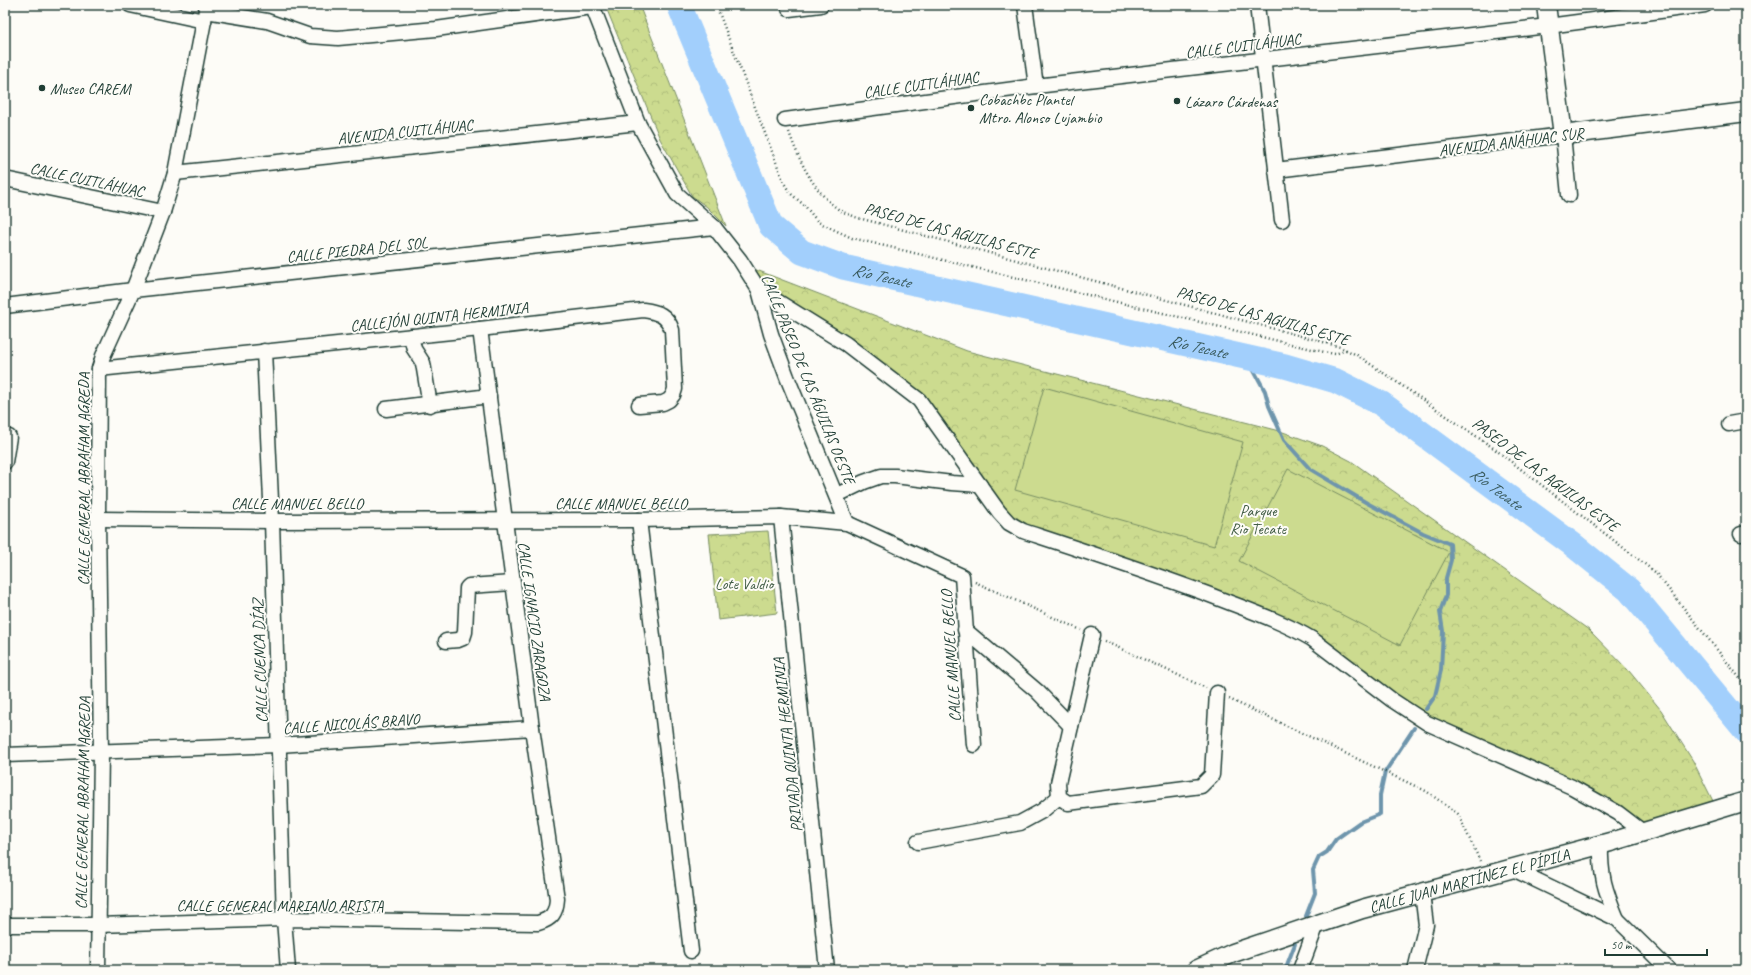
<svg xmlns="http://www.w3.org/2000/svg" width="1751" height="975" font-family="Caveat,sans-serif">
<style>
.park{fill:url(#park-crowns);stroke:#768c62}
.pitch{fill:#ccdb8f;stroke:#768c62}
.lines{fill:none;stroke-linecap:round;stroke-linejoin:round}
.stream{stroke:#6e95ac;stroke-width:4}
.river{stroke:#a2cffc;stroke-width:25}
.minor-casing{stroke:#1f3d34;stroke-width:17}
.major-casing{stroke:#1f3d34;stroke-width:21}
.path{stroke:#1f3d34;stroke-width:2.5;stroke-dasharray:1 3;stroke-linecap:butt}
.minor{stroke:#fdfcf7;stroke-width:14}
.major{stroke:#fdfcf7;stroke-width:18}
.poi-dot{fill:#1f3d34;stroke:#fdfcf7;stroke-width:1.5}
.labels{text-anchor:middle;stroke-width:4;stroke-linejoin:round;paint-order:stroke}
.street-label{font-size:16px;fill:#1f3d34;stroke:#fdfcf7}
.poi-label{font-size:16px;fill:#1f3d34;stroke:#fdfcf7;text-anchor:start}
.park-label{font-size:16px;fill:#425d46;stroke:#fdfcf7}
.water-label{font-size:17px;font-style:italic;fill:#395a5c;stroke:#fdfcf7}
</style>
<defs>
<pattern id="park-crowns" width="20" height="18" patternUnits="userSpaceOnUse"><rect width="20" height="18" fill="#ccdb8f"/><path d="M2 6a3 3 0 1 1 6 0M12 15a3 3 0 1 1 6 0" fill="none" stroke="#afbd7c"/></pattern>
</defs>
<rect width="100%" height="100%" fill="#fdfcf7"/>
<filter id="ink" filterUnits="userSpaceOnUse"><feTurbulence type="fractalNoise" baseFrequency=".025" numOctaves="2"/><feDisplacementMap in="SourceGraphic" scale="8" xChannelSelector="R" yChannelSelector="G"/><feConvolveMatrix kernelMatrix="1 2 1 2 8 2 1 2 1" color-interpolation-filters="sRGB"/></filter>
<g filter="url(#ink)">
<g class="park">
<polygon points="605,5 639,5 726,226 707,207 692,196 683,180 660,139"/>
<polygon points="746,266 967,351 1280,431 1322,446 1351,461 1589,630 1629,671 1661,710 1693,761 1717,809 1633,835 1599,807 1449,740 1327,652 1271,619 1005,517 942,423 782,303"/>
<polygon points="768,531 777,613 718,620 709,534"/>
</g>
<g class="pitch">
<polygon points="1044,387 1243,442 1214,546 1015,490"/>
<polygon points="1288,469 1449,552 1400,645 1239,561"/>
</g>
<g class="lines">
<g class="stream">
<polyline points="1242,356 1252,367 1265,391 1269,406 1284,440 1310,469 1367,503 1423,533 1450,544 1451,560 1446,578 1446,595 1440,612 1443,631 1441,670 1435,696 1426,709"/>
<polyline points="1306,916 1315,893 1313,870 1319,857 1327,852 1336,839 1343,834 1360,822 1380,814 1380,795 1385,772 1414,728"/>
<polyline points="1285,970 1295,944"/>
</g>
<path class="river" id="s1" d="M679,5L771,226L802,252L843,267L1285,366L1336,381L1382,404L1572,544L1629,590L1746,731"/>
<defs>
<g id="minor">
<polyline points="130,5 204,21"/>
<polyline points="592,5 638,123 677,194 714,227 740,260 759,290 771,334 787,377 847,523"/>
<polyline points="1025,5 1036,86"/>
<polyline points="1257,5 1282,220"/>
<polyline points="789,9 821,5"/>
<polyline points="206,11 267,21 310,36 338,38 436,29 592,7"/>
<polyline points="785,120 1036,86 1548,26 1705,5"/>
<polyline points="1276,170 1563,135 1569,195"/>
<polyline points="175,173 638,123"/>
<polyline points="5,179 163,212"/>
<path d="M759,290L846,344L919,400L999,512L1009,523L1023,531C1087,552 1152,573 1215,597C1248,610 1281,621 1312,639L1392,700L1427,723L1572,787L1618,813L1643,832"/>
<polyline points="5,306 133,290 714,227"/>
<polyline points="411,336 414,349 423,363 430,405"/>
<polyline points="264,351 272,521 284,919 288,970"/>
<path d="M99,369L480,329L643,310C658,312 667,315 672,330L675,389L673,395L669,400L663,403L639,405"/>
<polyline points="386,409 489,396"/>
<polyline points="1729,424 1746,421"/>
<polyline points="5,462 9,437"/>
<polyline points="837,495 864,482 881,476 895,476 952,483 980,485"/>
<polyline points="781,517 827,970"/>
<polyline points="98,519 272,521 639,520 781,517 847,523 962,576 974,745"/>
<polyline points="639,520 691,951"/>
<polyline points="1741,534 1746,533"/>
<polyline points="965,630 1037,691 1071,726"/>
<polyline points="1092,635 1058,783 1059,797 1068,803 1201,786 1212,775 1217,693"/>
<polyline points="446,641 458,640 463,638 465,632 467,588 469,586 512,583"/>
<polyline points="5,755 279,745 532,728"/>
<polyline points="918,842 1020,823 1042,811 1059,797"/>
<path d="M1601,844C1600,876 1605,890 1617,919"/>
<polyline points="1513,869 1617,919 1669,970"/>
<path d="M5,925H98L284,919L538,923C552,919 556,913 557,899L532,728L480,329"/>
<polyline points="98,970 101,752 98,519 99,369 103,356 133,290 163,212 175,173 207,5"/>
<polyline points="1300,970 1317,924"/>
<polyline points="1415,970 1426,925 1422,893"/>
</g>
<g id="major">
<polyline points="1546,5 1563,135 1746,112"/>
<path id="s2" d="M1196,970L1233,953L1362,909L1614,841L1746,801"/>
</g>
</defs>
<use href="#minor" class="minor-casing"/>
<use href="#major" class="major-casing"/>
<g class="path">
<polyline points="716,5 784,183 790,193 805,206 818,222 852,238 1324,352 1335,354 1346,350"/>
<path d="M789,132C799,160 813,191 838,209C843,213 850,214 855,217L1320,341L1340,347L1357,355L1492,447L1655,572L1746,686"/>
<polyline points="975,582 1081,630"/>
<polyline points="1104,641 1206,688"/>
<polyline points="1229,699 1426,791 1458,814 1480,861"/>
</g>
<use href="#minor" class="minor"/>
<use href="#major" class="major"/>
</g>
</g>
<g class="poi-dot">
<circle cx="42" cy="88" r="4"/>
<circle cx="1177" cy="101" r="4"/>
<circle cx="971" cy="108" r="4"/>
</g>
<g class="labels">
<g class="street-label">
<text transform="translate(1243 45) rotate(-7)" y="6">CALLE CUITLÁHUAC</text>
<text transform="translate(921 84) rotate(-8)" y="6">CALLE CUITLÁHUAC</text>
<text transform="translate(405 131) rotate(-6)" y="6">AVENIDA CUITLÁHUAC</text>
<text transform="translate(1511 141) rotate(-7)" y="6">AVENIDA ANÁHUAC SUR</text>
<text transform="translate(87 179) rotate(12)" y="6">CALLE CUITLÁHUAC</text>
<text transform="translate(951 230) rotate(15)" y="6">PASEO DE LAS AGUILAS ESTE</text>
<text transform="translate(357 249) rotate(-6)" y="6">CALLE PIEDRA DEL SOL</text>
<text transform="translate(1263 315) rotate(16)" y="6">PASEO DE LAS AGUILAS ESTE</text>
<text transform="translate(439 316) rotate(-6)" y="6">CALLEJÓN QUINTA HERMINIA</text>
<text transform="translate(809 379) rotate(68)" y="6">CALLE PASEO DE LAS ÁGUILAS OESTE</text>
<text transform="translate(1546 474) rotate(37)" y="6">PASEO DE LAS AGUILAS ESTE</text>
<text transform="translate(83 479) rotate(-90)" y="6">CALLE GENERAL ABRAHAM AGREDA</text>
<text x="297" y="509">CALLE MANUEL BELLO</text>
<text x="621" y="509">CALLE MANUEL BELLO</text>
<text transform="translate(535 621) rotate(82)" y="6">CALLE IGNACIO ZARAGOZA</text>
<text transform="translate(950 656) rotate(-94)" y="6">CALLE MANUEL BELLO</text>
<text transform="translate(259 661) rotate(-92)" y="6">CALLE CUENCA DÍAZ</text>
<text transform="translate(351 723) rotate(-4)" y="6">CALLE NICOLÁS BRAVO</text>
<text transform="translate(787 745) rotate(-96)" y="6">PRIVADA QUINTA HERMINIA</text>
<text transform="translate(82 803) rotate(-89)" y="6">CALLE GENERAL ABRAHAM AGREDA</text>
<text dy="6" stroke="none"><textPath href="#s2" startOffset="288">CALLE JUAN MARTÍNEZ EL PÍPILA</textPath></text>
<text x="280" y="911">CALLE GENERAL MARIANO ARISTA</text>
</g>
<g class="poi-label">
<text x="50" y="94">Museo CAREM</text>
<text x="979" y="105">Cobachbc Plantel<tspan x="979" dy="18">Mtro. Alonso Lujambio</tspan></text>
<text x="1185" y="107">Lázaro Cárdenas</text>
</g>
<g class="park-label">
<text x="1258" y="516">Parque<tspan x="1258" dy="18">Rio Tecate</tspan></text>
<text x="744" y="589">Lote Valdio</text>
</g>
<g class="water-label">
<text dy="6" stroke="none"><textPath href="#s1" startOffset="363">Río Tecate</textPath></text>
<text dy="6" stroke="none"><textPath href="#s1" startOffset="687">Río Tecate</textPath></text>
<text dy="6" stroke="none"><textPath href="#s1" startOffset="1023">Río Tecate</textPath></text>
</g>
</g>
<rect width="1751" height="975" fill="none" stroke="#fdfcf7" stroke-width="20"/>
<rect x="10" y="10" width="1731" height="955" fill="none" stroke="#1f3d34" stroke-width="1.5" filter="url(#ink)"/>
<path d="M1605 949v6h102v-6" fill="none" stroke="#1f3d34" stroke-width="2"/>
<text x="1611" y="949" font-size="12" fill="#1f3d34" stroke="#fdfcf7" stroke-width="3" paint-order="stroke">50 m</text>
</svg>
